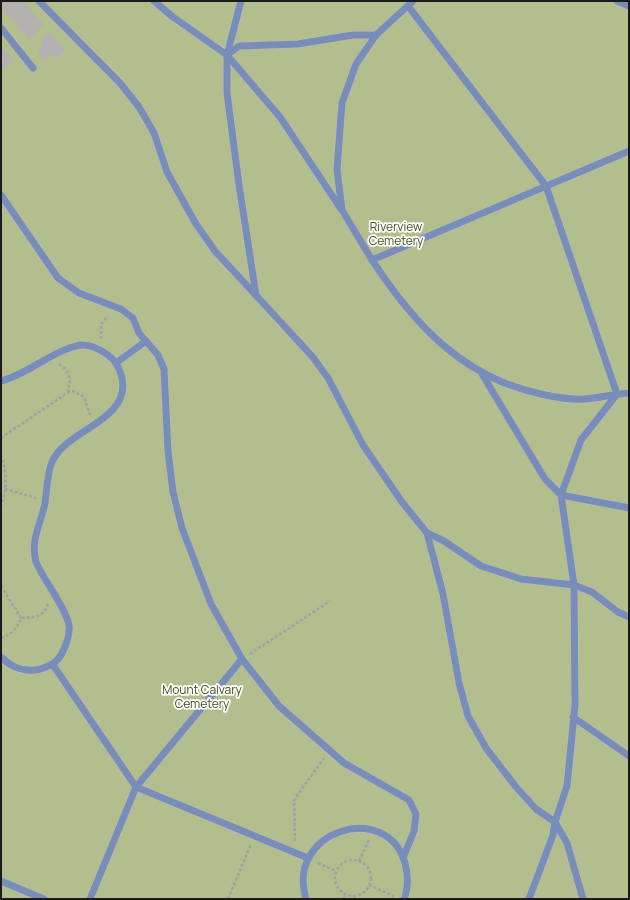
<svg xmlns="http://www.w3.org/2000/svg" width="630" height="900" font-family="Manrope,sans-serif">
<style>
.green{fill:#b2be8d}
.building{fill:#b4b1b0}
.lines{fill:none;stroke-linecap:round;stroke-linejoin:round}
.service-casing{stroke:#bcbcbe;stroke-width:8}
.path{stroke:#a1a1a4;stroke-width:2.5;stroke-dasharray:3 2;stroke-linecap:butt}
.service{stroke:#788eb9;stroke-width:7}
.labels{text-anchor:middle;stroke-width:3.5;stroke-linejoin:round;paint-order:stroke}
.park-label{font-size:12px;fill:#444d1a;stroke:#fff}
</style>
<rect width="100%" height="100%" fill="#dfdfe2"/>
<rect class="green" x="1" y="1" width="628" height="898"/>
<g class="building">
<polygon points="1,1 22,1 44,25 29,39 1,7"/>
<polygon points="49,32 66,50 56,59 51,54 45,60 37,52 44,45 40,41"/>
<polygon points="1,45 13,62 1,70"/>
</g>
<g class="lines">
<defs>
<g id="service">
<polyline points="39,1 120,83 139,107 154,133 167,172 196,224 215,251 312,356 328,378 363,445 402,502 427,533 444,541 481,566 521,579 574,585 592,592 618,612 629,617"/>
<polyline points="154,1 173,17 227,55 280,117 341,209"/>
<polyline points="241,1 227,55 227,93 239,185 256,295"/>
<polyline points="413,1 376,35 356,64 342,103 337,169 342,210 372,260 629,151"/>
<polyline points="617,1 629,6"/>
<polyline points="408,6 546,186 617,394 581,440 561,495 629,508"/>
<polyline points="1,28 33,68"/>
<polyline points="227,55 239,46 298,44 353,35 376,35"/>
<polyline points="1,195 58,278 79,293 121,309 133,318 139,333 158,355 164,369 168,451 173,492 182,528 211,604 242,659 279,706 344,763 409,800 416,814 414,831 403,858"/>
<path d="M372,260C414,324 463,378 541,394C554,397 570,400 584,399C599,398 614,394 629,393"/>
<polyline points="116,363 146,341"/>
<polyline points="482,374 545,479 561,495 574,585 575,705 567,786 555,822 553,835 529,899"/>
<path d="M1,381C29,374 52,350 81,345C91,344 101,350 108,355C116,361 120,369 122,378C131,421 66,429 52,462C47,474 47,490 45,503C41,524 30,540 36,562C44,581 65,606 69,625C70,632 67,642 64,649C59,661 53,665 40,669C25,673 11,667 1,657"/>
<polyline points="427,533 443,594 459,683 468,716 486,748 516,787 536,809 555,822 567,843 583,899"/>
<polyline points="53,665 136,787 308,858"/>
<polyline points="573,717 629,756"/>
<polyline points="1,881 44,899"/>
<polyline points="90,899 136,787 242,659"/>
<path d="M306,899C285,830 387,800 405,863C408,875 409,887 404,899"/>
</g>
</defs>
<use href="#service" class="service-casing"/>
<g class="path">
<polyline points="101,339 101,324 108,316"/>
<path d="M59,364C70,371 71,379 68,391H73L84,397L90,415"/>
<polyline points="1,438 70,391"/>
<path d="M1,455C7,472 7,489 1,506"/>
<polyline points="5,489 36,498"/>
<polyline points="1,586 21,618"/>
<path d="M1,638C12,634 17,629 21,618C34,617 43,618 48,604"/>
<polyline points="250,654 330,601"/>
<polyline points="295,841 294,800 324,758"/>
<circle cx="353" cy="878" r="18"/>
<polyline points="359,861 369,840"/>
<polyline points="318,863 336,871"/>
<polyline points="369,885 394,896"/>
<polyline points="228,899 251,844"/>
<polyline points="344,899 345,895"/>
</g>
<use href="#service" class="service"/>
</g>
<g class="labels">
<g class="park-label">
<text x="396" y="231">Riverview<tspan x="396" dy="14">Cemetery</tspan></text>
<text x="202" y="694">Mount Calvary<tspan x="202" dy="14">Cemetery</tspan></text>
</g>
</g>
<rect width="630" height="900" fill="none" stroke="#1b1b1c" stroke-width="4"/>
</svg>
